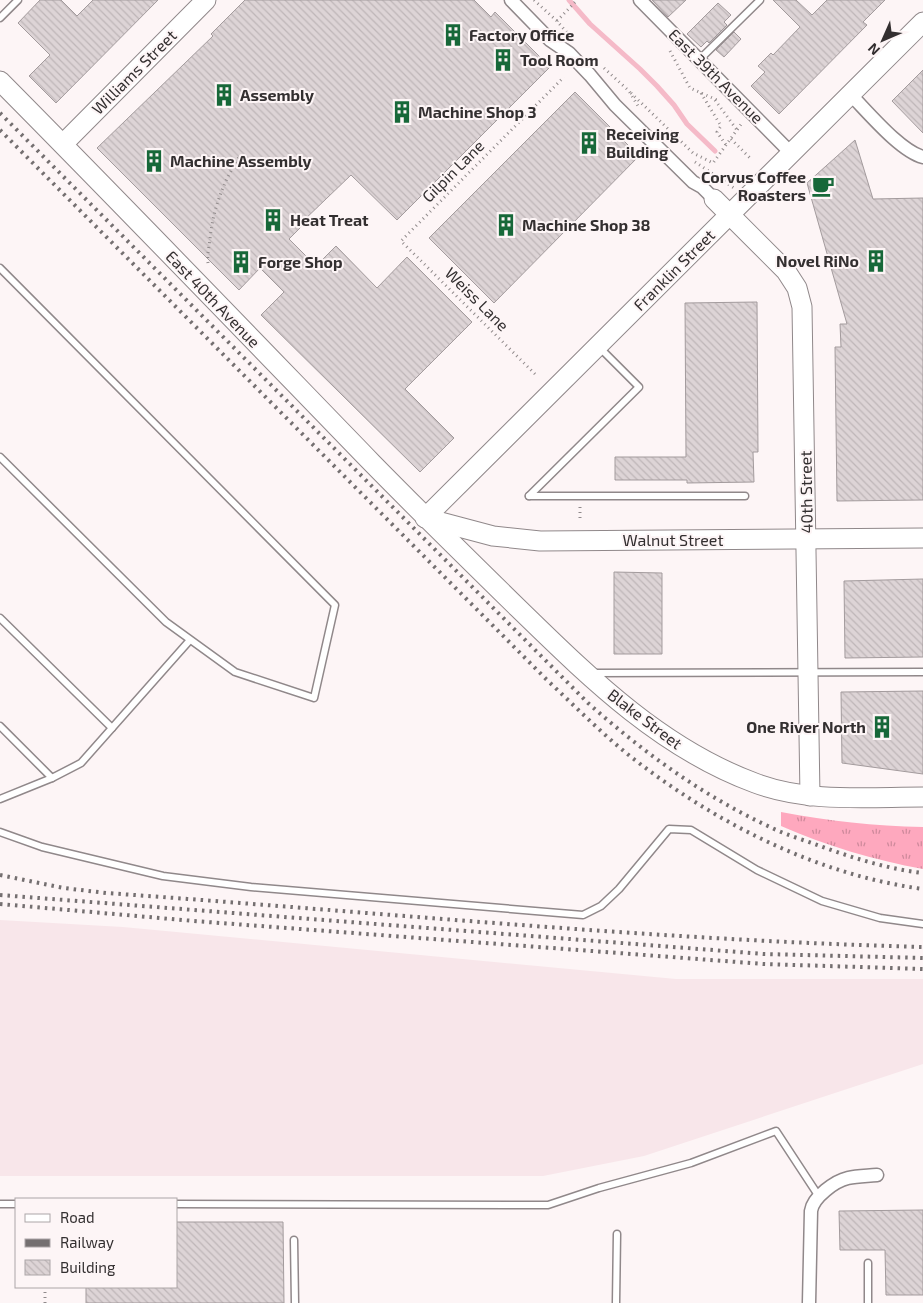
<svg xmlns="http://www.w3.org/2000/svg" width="923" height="1303" font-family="'Exo 2',sans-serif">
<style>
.built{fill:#f8e6ea}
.grass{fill:url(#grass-tufts)}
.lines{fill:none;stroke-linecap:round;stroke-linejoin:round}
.stream{stroke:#f5bac8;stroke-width:5}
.building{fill:url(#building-back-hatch);stroke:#a39b9d}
.lane-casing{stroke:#90888a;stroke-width:9}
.street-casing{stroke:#90888a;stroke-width:15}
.secondary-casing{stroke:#90888a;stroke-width:21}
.path{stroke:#908a8b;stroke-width:3;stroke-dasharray:1 4;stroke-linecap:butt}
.lane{stroke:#fff;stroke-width:6}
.street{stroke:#fff;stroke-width:12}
.secondary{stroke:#fff;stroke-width:19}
.rail{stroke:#746f70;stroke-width:4;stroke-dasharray:2.5 5;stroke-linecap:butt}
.labels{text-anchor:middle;stroke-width:4;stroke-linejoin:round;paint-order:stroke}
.poi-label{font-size:16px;font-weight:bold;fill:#332f30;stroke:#fdf5f6;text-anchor:start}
.street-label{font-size:16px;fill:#332f30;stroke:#fdf5f6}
</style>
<defs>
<pattern id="grass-tufts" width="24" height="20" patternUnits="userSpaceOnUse" patternTransform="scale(1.25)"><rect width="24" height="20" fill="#fea8be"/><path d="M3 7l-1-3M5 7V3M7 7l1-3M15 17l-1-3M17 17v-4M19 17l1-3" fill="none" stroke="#ce899b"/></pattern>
<pattern id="building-back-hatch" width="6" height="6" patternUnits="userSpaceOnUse" patternTransform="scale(1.25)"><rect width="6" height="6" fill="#ddd4d6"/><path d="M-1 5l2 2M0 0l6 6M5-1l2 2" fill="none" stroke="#beb6b8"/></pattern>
</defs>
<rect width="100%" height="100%" fill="#fdf5f6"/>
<polygon class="built" points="0,920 123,927 676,979 923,979 923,1064 644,1156 543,1176 0,1176"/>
<path class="grass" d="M781,812C829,821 874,826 923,827V869C874,860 827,846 781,826Z"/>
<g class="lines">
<polyline class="stream" points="569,0 590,24 640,69 657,86 674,105 687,124 715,151"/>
</g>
<g class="building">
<polygon points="40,0 61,0 77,16 93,0 158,0 56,103 29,76 50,55 18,23"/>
<polygon points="245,0 474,0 491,17 495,12 550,67 397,220 351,175 301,223 303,225 289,239 316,266 336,246 377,288 407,257 472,322 405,389 454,438 420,472 261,315 284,292 260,268 239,290 97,148 213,36 211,34"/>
<polygon points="652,0 686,0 668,17"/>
<polygon points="773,0 796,0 812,15 827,0 885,0 863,22 867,25 779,114 751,86 765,72 758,66 771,53 773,55 800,27"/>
<polygon points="718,3 731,15 724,22 727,25 709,43 707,41 701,47 687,34"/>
<polygon points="734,32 741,39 724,57 716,50"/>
<polygon points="923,70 923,133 892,101"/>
<polygon points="575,92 639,156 494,303 429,238"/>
<polygon points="855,140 873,199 923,198 923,500 837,501 835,347 841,347 840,324 847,324 807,183"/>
<polygon points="757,302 758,452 753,452 754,482 687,483 687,480 615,480 615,457 686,457 685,303"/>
<polygon points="614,572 662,573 662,654 614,654"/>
<polygon points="923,579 923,657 845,658 844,581"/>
<polygon points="923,691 923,774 842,763 841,692"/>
<polygon points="923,1210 923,1295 886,1295 885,1250 840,1250 839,1211"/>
<polygon points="176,1222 283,1222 284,1303 86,1303 86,1287 176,1287"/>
</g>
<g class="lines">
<defs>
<g id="lane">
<polyline points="0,18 18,0"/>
<polyline points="699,60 760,0"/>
<polyline points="0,268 335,605 314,698 235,672 166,622 0,457"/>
<polyline points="529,496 745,496"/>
<polyline points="529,496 639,387 599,347"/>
<polyline points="0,618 112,728"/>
<polyline points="592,673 923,672"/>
<polyline points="0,726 52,778"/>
<polyline points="0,799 52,778 81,763 190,640"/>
<polyline points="0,832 42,847 163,876 251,887 583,915 601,906 619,889 669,829 691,830 757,870 822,901 880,918 923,924"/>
<polyline points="0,1204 16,1204"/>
<polyline points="176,1204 548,1205 599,1188 691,1163 776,1131 818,1195"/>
<polyline points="294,1240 295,1303"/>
<polyline points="616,1303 617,1234"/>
<polyline points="868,1303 868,1263"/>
</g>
<g id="street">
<polyline points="511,0 550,40 569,53 590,75 615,105 693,182 702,187 714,199"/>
<polyline points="640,0 791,153"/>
<path d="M850,94C868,112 900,151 923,157"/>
<path d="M809,1303L811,1211C813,1197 835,1181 848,1178C857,1176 867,1176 877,1175"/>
</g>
<g id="secondary">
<path d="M0,81C125,207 248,335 372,463C420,512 469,560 518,608C589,677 660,748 755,783C808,803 867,797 923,797"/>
<polyline points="63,144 206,0"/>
<polyline points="714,199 786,271 797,288 802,307 810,796"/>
<polyline points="425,518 923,22"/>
<polyline points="429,519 493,536 540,541 923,538"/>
</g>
</defs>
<use href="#lane" class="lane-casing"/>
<use href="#street" class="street-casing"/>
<use href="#secondary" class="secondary-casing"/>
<g class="path">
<polyline points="534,0 557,21 569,35"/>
<polyline points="557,21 577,0"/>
<polyline points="670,51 690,88 717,100"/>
<polyline points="604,68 629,91 638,106"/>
<polyline points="631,93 693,153 713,163 742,123"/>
<polyline points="701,93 721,126 717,132 726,145"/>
<polyline points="715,100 737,130"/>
<polyline points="731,139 752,160"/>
<polyline points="695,162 734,188"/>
<path d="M208,263C207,255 209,247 210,239C213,209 223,183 239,157"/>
<polyline points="535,374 401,241 564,77"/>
<polyline points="580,507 580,518"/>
<polyline points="45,1303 45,1287"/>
</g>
<use href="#lane" class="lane"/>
<use href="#street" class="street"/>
<use href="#secondary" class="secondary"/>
<g class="rail">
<path d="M0,113L588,703C643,752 703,796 770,827C786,835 804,840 820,846C853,858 888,869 923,873"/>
<path d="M0,130L548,681C577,708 604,736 635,760C718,824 818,875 923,889"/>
<path d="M0,875L64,888L106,893C378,912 650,940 923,947"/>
<polyline points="0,895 764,954 923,958"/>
<polyline points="0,904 194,921 764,964 923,969"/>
</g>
</g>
<defs>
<symbol id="building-bare" viewBox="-9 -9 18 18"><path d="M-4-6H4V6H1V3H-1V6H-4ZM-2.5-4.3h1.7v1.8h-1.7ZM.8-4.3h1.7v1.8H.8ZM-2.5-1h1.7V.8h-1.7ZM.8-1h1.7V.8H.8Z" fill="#176839" stroke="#fdf5f6" stroke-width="2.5" paint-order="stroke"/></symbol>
<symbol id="cafe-bare" viewBox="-9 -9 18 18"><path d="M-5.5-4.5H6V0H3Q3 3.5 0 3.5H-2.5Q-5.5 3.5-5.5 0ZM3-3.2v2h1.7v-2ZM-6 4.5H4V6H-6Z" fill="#176839" stroke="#fdf5f6" stroke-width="2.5" paint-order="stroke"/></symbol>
</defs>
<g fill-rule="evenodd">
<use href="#building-bare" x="437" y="19" width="32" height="32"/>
<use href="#building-bare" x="487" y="44" width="32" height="32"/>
<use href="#building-bare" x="208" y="79" width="32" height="32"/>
<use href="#building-bare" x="386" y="96" width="32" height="32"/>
<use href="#building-bare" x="573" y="127" width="32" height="32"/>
<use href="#building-bare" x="138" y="145" width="32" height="32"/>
<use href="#cafe-bare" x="807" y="170" width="32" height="32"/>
<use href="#building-bare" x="257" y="204" width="32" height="32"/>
<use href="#building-bare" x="490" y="209" width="32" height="32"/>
<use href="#building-bare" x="860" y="245" width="32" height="32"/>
<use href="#building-bare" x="225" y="246" width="32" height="32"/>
<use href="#building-bare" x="866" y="711" width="32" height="32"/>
</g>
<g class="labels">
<g class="poi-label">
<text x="469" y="41">Factory Office</text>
<text x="520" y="66">Tool Room</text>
<text x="240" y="101">Assembly</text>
<text x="418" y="118">Machine Shop 3</text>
<text x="606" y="140">Receiving<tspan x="606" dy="18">Building</tspan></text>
<text x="170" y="167">Machine Assembly</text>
<text x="806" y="183" text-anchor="end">Corvus Coffee<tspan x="806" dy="18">Roasters</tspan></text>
<text x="290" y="226">Heat Treat</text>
<text x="522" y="231">Machine Shop 38</text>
<text x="859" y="267" text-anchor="end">Novel RiNo</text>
<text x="258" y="268">Forge Shop</text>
<text x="866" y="733" text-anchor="end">One River North</text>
</g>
<g class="street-label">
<text transform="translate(134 72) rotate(-45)" y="6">Williams Street</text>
<text transform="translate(716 76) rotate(45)" y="6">East 39th Avenue</text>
<text transform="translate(453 171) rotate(-45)" y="6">Gilpin Lane</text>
<text transform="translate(674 270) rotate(-45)" y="6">Franklin Street</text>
<text transform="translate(213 299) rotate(46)" y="6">East 40th Avenue</text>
<text transform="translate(477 299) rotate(45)" y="6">Weiss Lane</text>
<text transform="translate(806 492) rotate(-91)" y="6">40th Street</text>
<text x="673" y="546">Walnut Street</text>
<text transform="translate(645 719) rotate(37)" y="6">Blake Street</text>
</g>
</g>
<rect x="15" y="1198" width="162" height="90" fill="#fdf5f6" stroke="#aca6a7"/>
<rect x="25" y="1214" width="25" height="8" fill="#ffffff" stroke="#aca6a7"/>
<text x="60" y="1223" font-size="15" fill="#332f30">Road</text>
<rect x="25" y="1239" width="25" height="8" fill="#746f70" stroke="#aca6a7"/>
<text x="60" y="1248" font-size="15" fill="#332f30">Railway</text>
<rect x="25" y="1260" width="25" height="15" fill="url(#building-back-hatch)" stroke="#aca6a7"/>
<text x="60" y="1273" font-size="15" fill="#332f30">Building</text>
<g transform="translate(883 40) rotate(225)" stroke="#fdf5f6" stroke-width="4" paint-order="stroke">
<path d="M0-4L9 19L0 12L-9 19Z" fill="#332f30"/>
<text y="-8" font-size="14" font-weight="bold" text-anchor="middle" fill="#332f30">N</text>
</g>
</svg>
